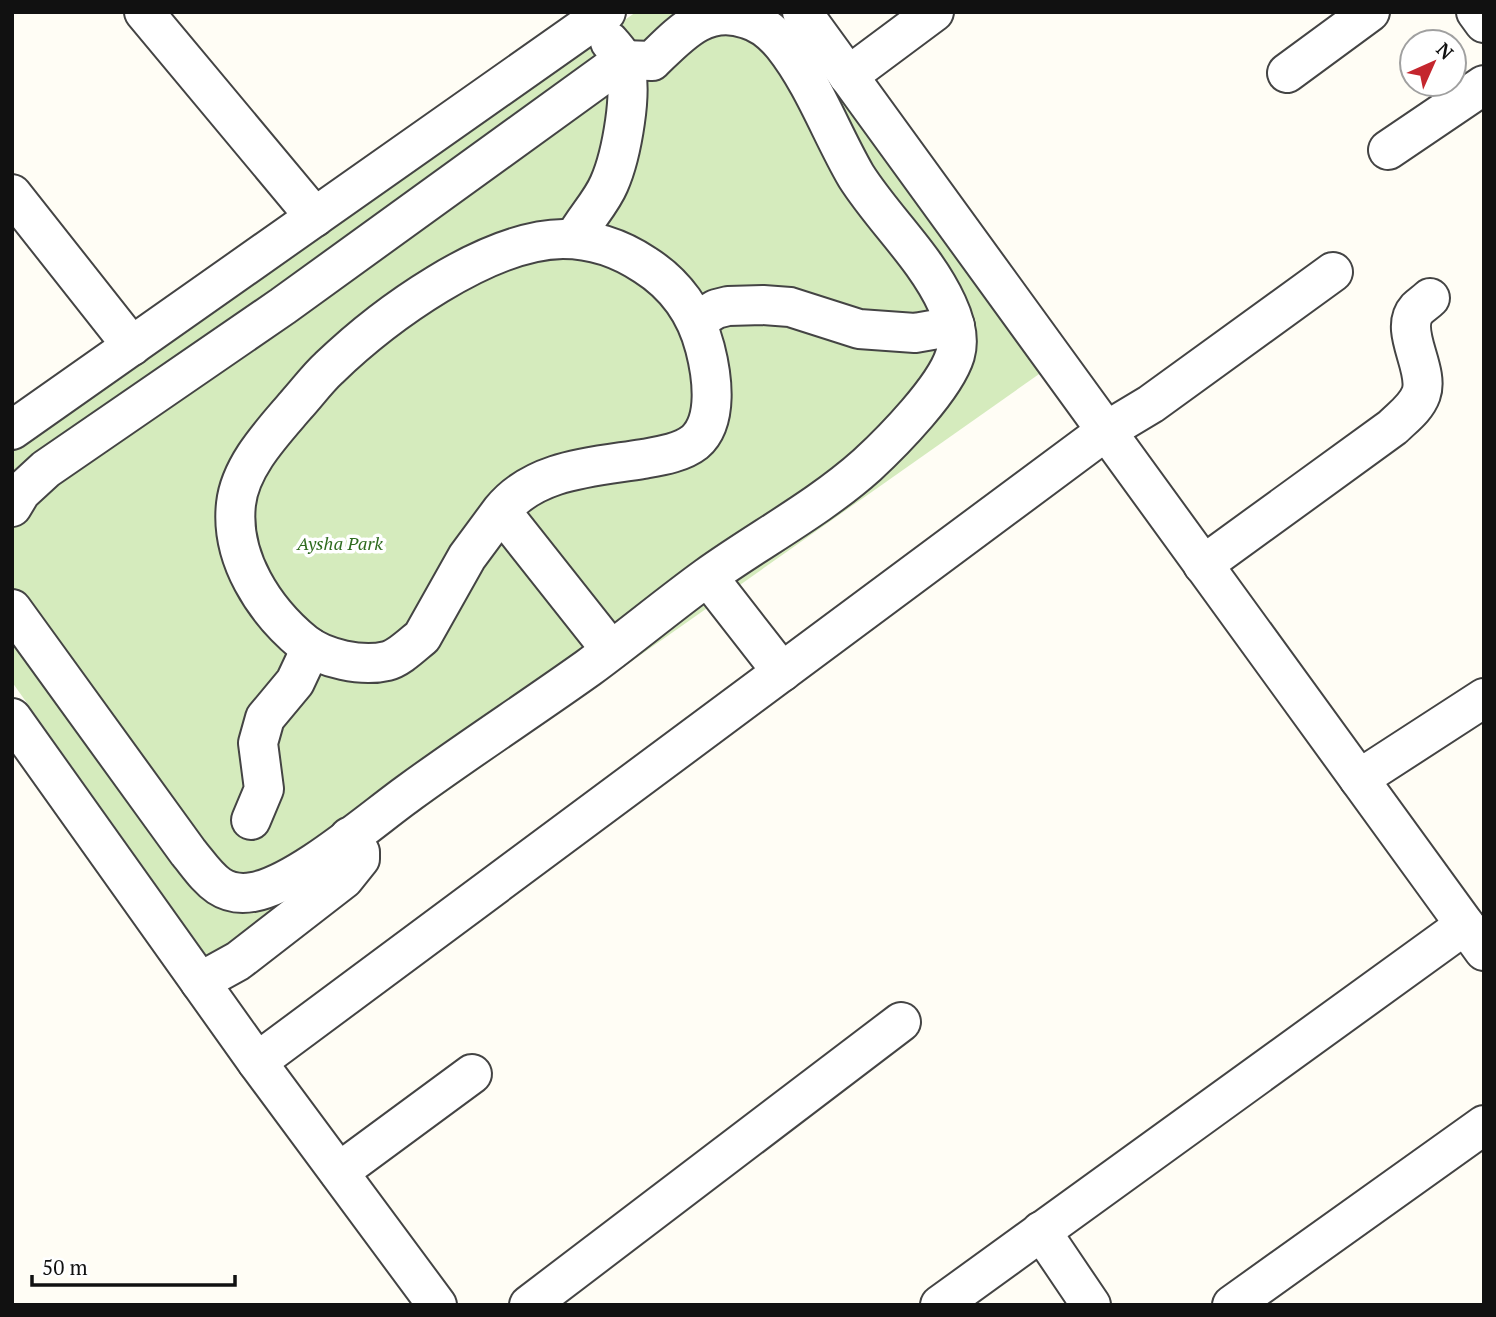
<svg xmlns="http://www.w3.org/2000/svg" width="1496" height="1317" font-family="'PT Serif',serif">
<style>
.green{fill:#d5ebbd}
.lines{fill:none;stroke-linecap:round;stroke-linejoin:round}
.minor-casing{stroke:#444;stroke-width:42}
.minor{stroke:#fff;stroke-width:38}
.labels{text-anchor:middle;stroke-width:7;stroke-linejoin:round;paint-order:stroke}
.park-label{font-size:18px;font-style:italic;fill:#2f6b1f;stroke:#fff}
</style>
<rect width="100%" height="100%" fill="#fffdf5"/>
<polygon class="green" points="636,12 778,12 1042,372 209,959 12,682 12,452"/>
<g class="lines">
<defs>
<g id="minor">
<polyline points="144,12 315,217"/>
<polyline points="802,12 1484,951"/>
<polyline points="1476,12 1484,23"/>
<polyline points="1287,73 1370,12"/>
<polyline points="848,76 934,12"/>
<polyline points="1388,150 1484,85"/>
<polyline points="12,194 132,346"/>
<path d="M574,239C584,220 601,203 609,184C621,157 635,86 623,60C620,53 614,47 610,42"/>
<polyline points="696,321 716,309 728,306 763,305 790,307 859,329 915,333 955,326"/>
<polyline points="12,430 606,12"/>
<path d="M12,507L21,492L46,469L283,306L623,60L652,61C679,35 705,4 747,19C761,23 774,34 783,45C814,84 831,133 856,176C884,220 925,256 947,304C954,319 960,338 955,355C945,388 893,441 867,465C819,508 760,539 707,577C667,606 629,638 588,668C529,710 469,749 410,792C371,820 298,884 253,892C219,898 207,875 188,852L12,609"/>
<path d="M501,511C535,469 593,467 643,459C660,456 681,453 695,442C719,421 712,375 705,348C696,313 675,284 645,265C621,249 592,239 563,239C486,240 383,316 329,368C317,379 307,393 296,405C273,432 240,466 236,504C230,558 264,610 304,643C324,659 362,667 387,661C399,658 412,645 422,637L467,557L501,511L611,650"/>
<path d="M1203,565L1393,427C1403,417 1416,408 1421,394C1430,369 1398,330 1417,309C1421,305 1426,302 1430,298"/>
<polyline points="708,577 782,672"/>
<polyline points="12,718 257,1062 437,1305"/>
<polyline points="1359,779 1484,698"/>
<polyline points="251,820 264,789 258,743 265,718 295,682 311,648"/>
<polyline points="200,982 238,961 344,879 360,859 360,852 349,837"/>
<polyline points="257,1062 1106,431 1151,404 1333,272"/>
<polyline points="339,1172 472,1074"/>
<polyline points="1041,1231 1091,1305"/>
<polyline points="529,1305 901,1022"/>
<polyline points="940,1305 1465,925"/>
<polyline points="1232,1305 1484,1125"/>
</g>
</defs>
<use href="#minor" class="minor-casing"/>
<use href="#minor" class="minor"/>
</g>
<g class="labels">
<g class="park-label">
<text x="340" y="550">Aysha Park</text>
</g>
</g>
<rect width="1496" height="1317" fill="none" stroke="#111111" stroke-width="28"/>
<g transform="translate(1433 63) rotate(45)"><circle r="33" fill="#ffffff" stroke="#a0a0a0" stroke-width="2"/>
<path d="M0-5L12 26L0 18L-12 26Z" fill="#c4262e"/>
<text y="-10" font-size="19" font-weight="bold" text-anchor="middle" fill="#111111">N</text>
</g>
<path d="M32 1275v10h203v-10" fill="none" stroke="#111111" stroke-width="3.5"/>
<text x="42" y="1275" font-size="21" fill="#111111" stroke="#ffffff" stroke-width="5" paint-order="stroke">50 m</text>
</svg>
